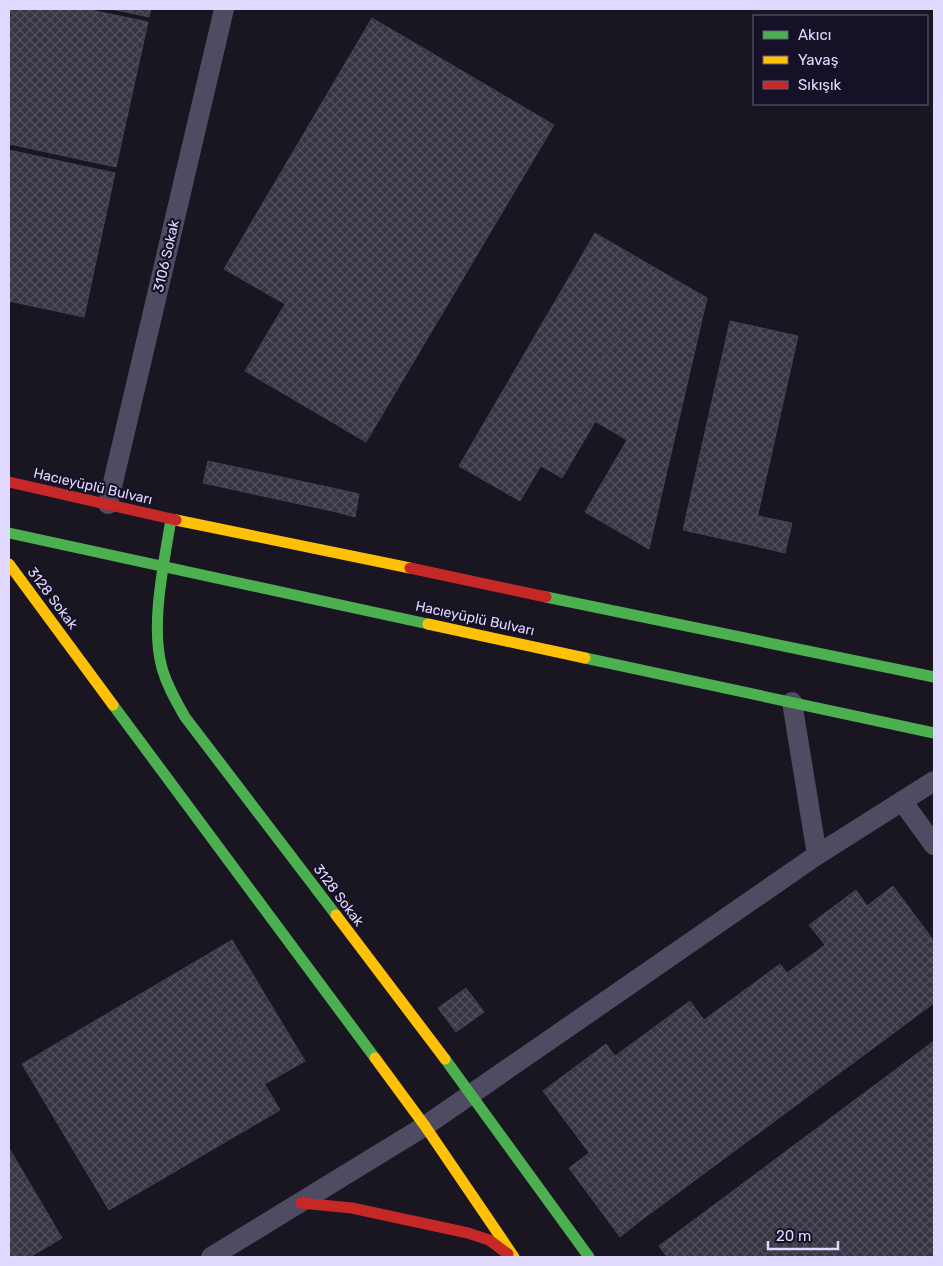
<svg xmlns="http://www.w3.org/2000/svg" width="943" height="1266" font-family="Rubik,sans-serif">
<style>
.building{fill:url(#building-cross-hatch);stroke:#464154}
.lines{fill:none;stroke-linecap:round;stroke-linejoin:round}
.street{stroke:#4f4b62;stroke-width:20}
.fast{stroke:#4caf50;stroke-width:11}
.slow{stroke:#ffc107;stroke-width:11}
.jam{stroke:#c62828;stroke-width:11}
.labels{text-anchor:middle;stroke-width:4.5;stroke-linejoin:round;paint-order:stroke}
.street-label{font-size:14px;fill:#e0d8fd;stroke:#161126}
</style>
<defs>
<pattern id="building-cross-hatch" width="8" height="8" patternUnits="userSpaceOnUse" patternTransform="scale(1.25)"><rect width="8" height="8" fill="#383443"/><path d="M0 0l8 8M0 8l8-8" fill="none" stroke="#54515f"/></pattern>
</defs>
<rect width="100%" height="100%" fill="#191621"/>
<g class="building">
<polygon points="9,9 86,9 148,22 116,167 9,144"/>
<polygon points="112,9 151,9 149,17"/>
<polygon points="372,18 554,125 366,442 245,371 285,304 224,269"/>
<polygon points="9,150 115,173 84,317 9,301"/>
<polygon points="595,233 657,269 520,501 459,466"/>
<polygon points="657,269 707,298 649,549 585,512 627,440 574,409"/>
<polygon points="730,321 798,336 751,545 683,530"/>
<polygon points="574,409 595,422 562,478 541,466"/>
<polygon points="208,461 337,489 332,511 203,483"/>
<polygon points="337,489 359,494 355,517 332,511"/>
<polygon points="758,516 792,523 785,553 751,545"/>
<polygon points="893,886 934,941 934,1003 640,1221 543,1091 606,1044 615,1056 690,1001 704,1020 780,964 787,973 825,945 809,925 856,890 867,906"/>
<polygon points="232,940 305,1061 265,1084 193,963"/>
<polygon points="193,963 280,1110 109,1210 22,1064"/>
<polygon points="466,988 484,1012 456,1032 438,1008"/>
<polygon points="934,1041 934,1257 667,1257 659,1246"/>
<polygon points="9,1148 62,1238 30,1257 9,1257"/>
<polygon points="589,1153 640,1221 620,1237 569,1168"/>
</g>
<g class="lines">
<g class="street">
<polyline points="108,504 224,9"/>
<polyline points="792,702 817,855"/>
<polyline points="902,801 934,845"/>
<polyline points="211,1257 425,1126 817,855 934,781"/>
</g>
<g class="fast">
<path d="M171,519C164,563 150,625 162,668C167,686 176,701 185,717L336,915"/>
<polyline points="9,533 428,624"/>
<polyline points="546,597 934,677"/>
<polyline points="585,658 934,733"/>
<polyline points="113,705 375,1058"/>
<polyline points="445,1059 589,1257"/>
</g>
<g class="slow">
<polyline points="176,520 410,568"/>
<polyline points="9,564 113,705"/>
<polyline points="428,624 585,658"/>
<polyline points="336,915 445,1059"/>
<polyline points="375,1058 425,1126 514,1257"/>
</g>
<g class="jam">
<polyline points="9,482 176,520"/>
<polyline points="410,568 546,597"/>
<polyline points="301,1203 352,1208 468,1233 489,1240 508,1254"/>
</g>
</g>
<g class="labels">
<g class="street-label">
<text transform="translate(166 256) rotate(-77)" y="5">3106 Sokak</text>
<text transform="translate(93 486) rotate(13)" y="5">Hacıeyüplü Bulvarı</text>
<text transform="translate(53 598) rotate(53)" y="5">3128 Sokak</text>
<text transform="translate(475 618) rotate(12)" y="5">Hacıeyüplü Bulvarı</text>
<text transform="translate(339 895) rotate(53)" y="5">3128 Sokak</text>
</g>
</g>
<rect width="943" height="1266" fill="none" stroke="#e0d8fd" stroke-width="20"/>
<rect x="753" y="15" width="175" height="90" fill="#161126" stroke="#67617c"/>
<rect x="763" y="31" width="25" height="8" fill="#4caf50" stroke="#67617c"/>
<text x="798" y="40" font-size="15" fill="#e0d8fd">Akıcı</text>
<rect x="763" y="56" width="25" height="8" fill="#ffc107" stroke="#67617c"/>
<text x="798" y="65" font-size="15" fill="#e0d8fd">Yavaş</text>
<rect x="763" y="81" width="25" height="8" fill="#c62828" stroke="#67617c"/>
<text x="798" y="90" font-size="15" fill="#e0d8fd">Sıkışık</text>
<path d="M768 1241v8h70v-8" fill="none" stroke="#e0d8fd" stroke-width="2.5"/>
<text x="776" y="1241" font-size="15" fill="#e0d8fd" stroke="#161126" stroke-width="4" paint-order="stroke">20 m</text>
</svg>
